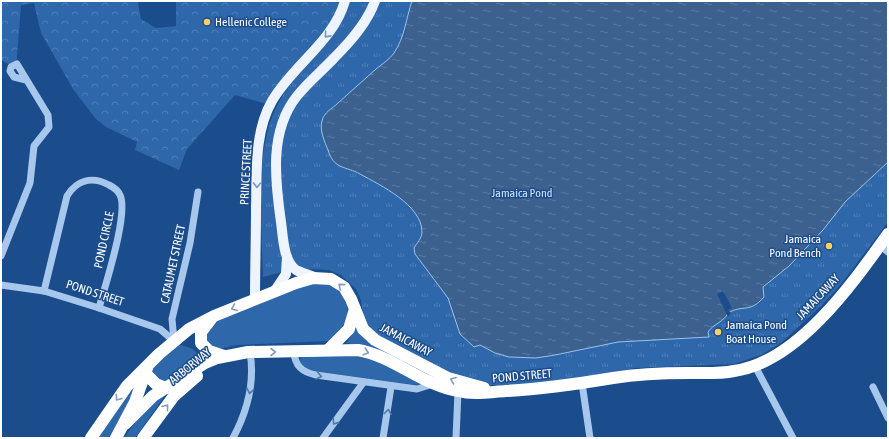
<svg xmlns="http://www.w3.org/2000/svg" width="889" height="439" font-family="'Asap Condensed',sans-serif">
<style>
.green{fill:#2e67aa}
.forest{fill:url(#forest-crowns)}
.park{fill:url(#park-tufts)}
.water{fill:url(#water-ripples);stroke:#9ac2ef}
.pier{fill:#1b4d8c}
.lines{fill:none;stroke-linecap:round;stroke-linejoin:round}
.minor{stroke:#a7c7ed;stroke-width:7}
.major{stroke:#edf4ff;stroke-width:10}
.highway{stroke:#fff;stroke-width:12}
.oneway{stroke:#7998c0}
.oneway2{stroke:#829dc0}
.oneway3{stroke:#4c78ae}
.poi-dot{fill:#fed064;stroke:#1b4d8c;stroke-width:1.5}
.labels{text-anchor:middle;stroke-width:3;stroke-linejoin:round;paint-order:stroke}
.poi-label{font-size:12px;fill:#fff;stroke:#1b4d8c;text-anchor:start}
.street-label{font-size:12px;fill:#fff;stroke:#1b4d8c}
.park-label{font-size:12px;fill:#cde1f9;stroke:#1b4d8c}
</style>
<defs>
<pattern id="forest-crowns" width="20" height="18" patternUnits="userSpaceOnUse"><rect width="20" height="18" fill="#2e67aa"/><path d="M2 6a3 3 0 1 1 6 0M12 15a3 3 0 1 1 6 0" fill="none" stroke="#4d7eb7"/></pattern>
<pattern id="park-tufts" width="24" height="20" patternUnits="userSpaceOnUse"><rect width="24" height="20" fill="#2e67aa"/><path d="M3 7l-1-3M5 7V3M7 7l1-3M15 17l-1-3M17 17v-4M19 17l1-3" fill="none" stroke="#4d7eb7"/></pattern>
<pattern id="water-ripples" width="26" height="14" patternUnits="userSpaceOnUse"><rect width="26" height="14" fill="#3c618e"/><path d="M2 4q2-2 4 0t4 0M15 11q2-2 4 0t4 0" fill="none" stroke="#59799f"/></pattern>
</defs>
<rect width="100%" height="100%" fill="#1b4d8c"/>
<g class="green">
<path d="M325,281C343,292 349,301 348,321L329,341L237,345L219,349L206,343L205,331L210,324L309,284Z"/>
<polygon points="357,328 365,339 370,343 448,385 367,347 346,343"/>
<polygon points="178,344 193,349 203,360 166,382 162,382 151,373 152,368"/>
<path d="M303,356H363L371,358L420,383L417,385L320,372C312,370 303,369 299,360Z"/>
<polygon points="135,385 124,416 110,438 97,438 125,395"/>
<path d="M166,394L135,438H124C136,422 148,403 166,394Z"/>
</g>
<polygon class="forest" points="1,1 139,1 138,4 141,19 156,28 176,26 176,1 341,1 331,22 267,104 235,95 187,149 179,170 135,150 137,142 106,127 96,119 73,89 41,33 34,3 21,5 16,68 1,60"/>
<path class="park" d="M351,1H888V222L842,283L822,305L782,342L763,354L734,364L635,368L589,377L531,385H484L464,380L386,341L368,327L363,315L361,300L356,289L341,275L329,270L313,269L306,270L298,268L263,277C262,225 253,148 279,102C299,66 337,41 351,1Z"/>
<path class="water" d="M412,1H888V162L845,202L823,230L789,266L763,287L764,297C749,314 743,304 728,313C724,322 713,324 708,332L709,337L618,342L555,355L536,358L509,357L495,353L480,345L474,347L460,334L448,298L415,254L414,248C417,243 422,238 422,232C422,205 380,185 360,174C346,166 334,170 328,150C325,143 319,129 322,121C324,112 332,109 338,103C351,92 363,80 376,69C382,64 390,59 394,53C405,37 406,18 412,1Z"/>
<polygon class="pier" points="723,291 732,308 728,310 731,313 728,317 717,294"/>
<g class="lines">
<g class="minor">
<polyline points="880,245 888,252"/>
<polyline points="1,256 30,183 34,146 49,127 48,115 17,64 11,67 10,71 14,77 26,80"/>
<polyline points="1,285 44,291 99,308 160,329 174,341"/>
<path d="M44,291L67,196C77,180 92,176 109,185C113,187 118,190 120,195C129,213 105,286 99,308"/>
<polyline points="174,341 172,319 190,243 198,192"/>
<path d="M294,352C295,366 302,372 316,375L417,389L433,384"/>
<polyline points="755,366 793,438"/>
<polyline points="582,383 590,438"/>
<polyline points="873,387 888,418"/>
<path d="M233,438C247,412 255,382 250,352"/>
<polyline points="323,438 363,383"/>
<polyline points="383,438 391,387"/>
<polyline points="456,438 458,392"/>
</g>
<g class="major">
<path d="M316,278C310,275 302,273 296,270C283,261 283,235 281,222C275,180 269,131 297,96C308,82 323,70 335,57C351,41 367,23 375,1"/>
<polyline points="274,292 286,274 287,257"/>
<path d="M255,300C255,269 256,239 256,208C257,173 254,132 272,101C293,65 333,42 345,1"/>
</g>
<g class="highway">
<polyline points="211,319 201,332 201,343 209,351 224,356"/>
<polyline points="328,350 349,329 355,309"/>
<polyline points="144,372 156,384 166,388"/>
<path d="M125,424L153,396L205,363L217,358L248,352L358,350C393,356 422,385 458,391C474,395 489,392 506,391C542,389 577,384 613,378C638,374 663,373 688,373C704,373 719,374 734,371C798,362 853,283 888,234"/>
<polyline points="91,438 127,386 159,354 189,329 214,316 296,283 313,278 331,279 344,287 351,299 363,329 375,340 448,378 484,388"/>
<polyline points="116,438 135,402 147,368"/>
<polyline points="143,438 174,396 197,376"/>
</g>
</g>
<defs><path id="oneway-chevron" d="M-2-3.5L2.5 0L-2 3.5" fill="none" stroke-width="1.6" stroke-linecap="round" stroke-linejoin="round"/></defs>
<g class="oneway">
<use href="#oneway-chevron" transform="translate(327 35) rotate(132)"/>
<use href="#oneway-chevron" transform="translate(257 185) rotate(91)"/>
</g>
<g class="oneway2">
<use href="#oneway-chevron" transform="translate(341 286) rotate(-140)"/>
<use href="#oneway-chevron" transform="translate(234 308) rotate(158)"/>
<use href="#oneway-chevron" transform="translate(273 352)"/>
<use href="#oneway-chevron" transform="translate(366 352) rotate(17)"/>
<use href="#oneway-chevron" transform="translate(453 380) rotate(-159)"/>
<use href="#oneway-chevron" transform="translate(118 398) rotate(127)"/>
<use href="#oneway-chevron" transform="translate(166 407) rotate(-52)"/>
</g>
<g class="oneway3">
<use href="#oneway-chevron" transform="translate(319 376) rotate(11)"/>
<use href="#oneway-chevron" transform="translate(250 391) rotate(101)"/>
<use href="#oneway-chevron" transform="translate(388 412) rotate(-83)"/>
<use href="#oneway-chevron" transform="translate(335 422) rotate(125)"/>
</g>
<g class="poi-dot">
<circle cx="207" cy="22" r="4"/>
<circle cx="829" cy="246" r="4"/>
<circle cx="718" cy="332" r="4"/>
</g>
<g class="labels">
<g class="poi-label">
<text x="215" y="26">Hellenic College</text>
<text x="821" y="243" text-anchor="end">Jamaica<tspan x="821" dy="14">Pond Bench</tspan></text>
<text x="726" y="329">Jamaica Pond<tspan x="726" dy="14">Boat House</tspan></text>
</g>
<g class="street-label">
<text transform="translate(246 172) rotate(-87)" y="4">PRINCE STREET</text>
<text transform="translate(104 240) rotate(-78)" y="4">POND CIRCLE</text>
<text transform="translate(173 264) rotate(-78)" y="4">CATAUMET STREET</text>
<text transform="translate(95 293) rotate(18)" y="4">POND STREET</text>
<text transform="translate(818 297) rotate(-47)" y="4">JAMAICAWAY</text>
<text transform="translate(406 340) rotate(28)" y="4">JAMAICAWAY</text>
<text transform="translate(190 366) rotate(-39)" y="4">ARBORWAY</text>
<text transform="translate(522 376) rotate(-5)" y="4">POND STREET</text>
</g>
<g class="park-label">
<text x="522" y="197">Jamaica Pond</text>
</g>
</g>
<rect width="889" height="439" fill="none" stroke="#ffffff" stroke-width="4"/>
</svg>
